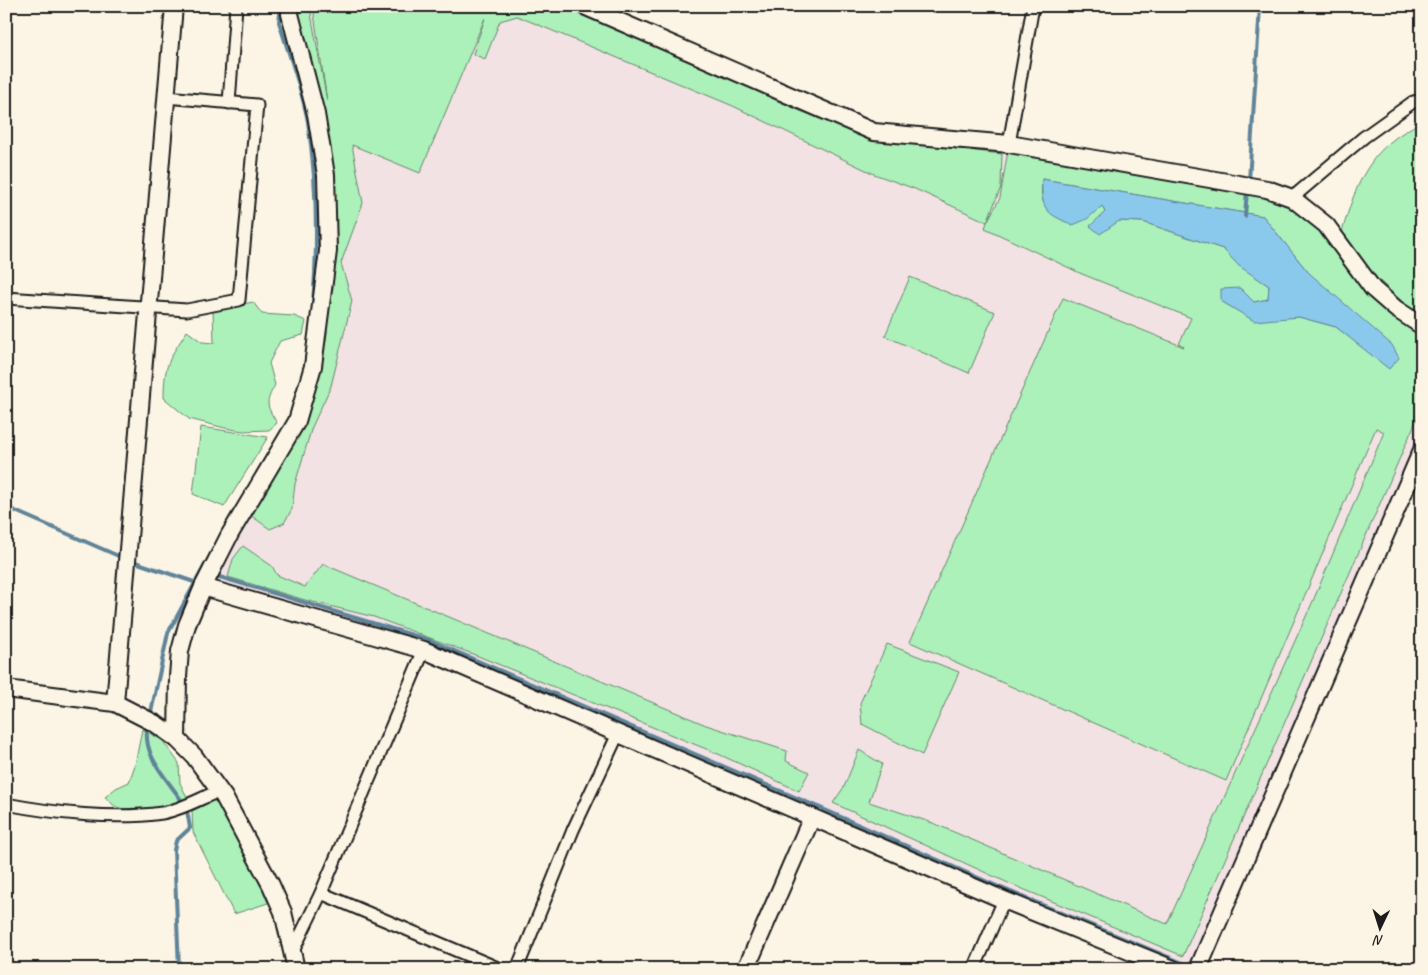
<svg xmlns="http://www.w3.org/2000/svg" width="1428" height="975" font-family="Caveat,sans-serif">
<style>
.built{fill:#f2e2e3}
.green{fill:#acf0ba;stroke:#64866b;fill-rule:evenodd}
.water{fill:#8bc9ec;stroke:#5f8499}
.lines{fill:none;stroke-linecap:round;stroke-linejoin:round}
.stream{stroke:#5f8499;stroke-width:4}
.street-casing{stroke:#1c1c1c;stroke-width:15}
.secondary-casing{stroke:#1c1c1c;stroke-width:20}
.street{stroke:#fcf5e5;stroke-width:11}
.secondary{stroke:#fcf5e5;stroke-width:16}
</style>
<rect width="100%" height="100%" fill="#fcf5e5"/>
<filter id="ink" filterUnits="userSpaceOnUse"><feTurbulence type="fractalNoise" baseFrequency=".02" numOctaves="2"/><feDisplacementMap in="SourceGraphic" scale="10" xChannelSelector="R" yChannelSelector="G"/><feConvolveMatrix kernelMatrix="1 2 1 2 8 2 1 2 1" color-interpolation-filters="sRGB"/></filter>
<g filter="url(#ink)">
<polygon class="built" points="297,6 569,6 874,132 1009,144 1292,198 1422,325 1422,451 1198,969 1174,969 424,650 194,582 307,394 328,251 295,34"/>
<g class="green">
<path d="M291,6H313L311,14L327,101L314,14L316,6H569L798,110L872,139L1002,154L1001,187L987,222L1000,198L1007,156L1011,149C1054,156 1096,164 1139,171C1198,181 1302,191 1339,242C1350,205 1359,169 1389,143C1399,134 1411,128 1422,121V312L1408,307L1341,245L1370,287L1422,337V407L1183,956L1006,882L833,803L844,787L859,750L882,764L869,802L933,823L1167,924L1313,601L1384,432L1376,428L1226,781L910,642L1063,298L1184,347L1179,344L1191,318L1082,274L985,228L987,222L915,189L874,174L733,106L517,16L500,21L485,59L473,54L485,18L420,173L352,145L363,203L341,263L352,301L331,386L312,427L295,484L292,509L284,523L270,529L250,515L299,416L316,343L326,175ZM1042,179L1263,216L1316,282L1398,358L1389,368L1336,327L1299,317L1252,319L1221,301L1240,288L1254,302L1268,299L1269,286L1236,262L1223,249L1143,222L1119,221L1105,212L1102,206L1073,225C1048,214 1039,208 1042,179Z"/>
<polygon points="910,277 995,312 969,373 885,336"/>
<path d="M253,302L262,314L294,316L306,321L303,335L280,341L269,363L275,385C265,403 266,405 277,423L269,430L243,431L225,428L189,419L164,398C164,364 169,359 187,331L202,342L214,343L213,310Z"/>
<polygon points="201,427 268,437 224,507 193,494"/>
<polygon points="243,546 272,566 277,575 305,587 323,564 706,725 787,751 786,761 809,772 799,791 716,753 478,656 374,617 305,600 228,577 233,559"/>
<polygon points="887,644 959,672 922,755 862,724 860,703"/>
<path d="M142,729L162,740L179,763L180,783L188,799L184,813C170,820 132,813 117,807C113,806 109,800 105,797L116,788L129,782L135,765Z"/>
<polygon points="218,798 245,844 268,903 234,914 193,832 192,811"/>
</g>
<path class="water" d="M1042,179L1263,216L1308,272L1392,345L1399,358L1389,369L1336,327L1299,317L1254,321L1221,301V289L1240,288L1254,302L1268,299L1269,286L1239,266L1223,249L1143,222L1119,221L1100,234L1090,226L1105,212L1102,206L1087,219L1073,225C1045,213 1041,210 1042,179Z"/>
<g class="lines">
<g class="stream">
<path d="M281,6L279,22C289,55 302,88 308,122C317,182 318,244 313,304"/>
<polyline points="1249,181 1260,6"/>
<polyline points="1245,216 1247,190"/>
<polyline points="6,507 123,558"/>
<polyline points="132,561 194,582"/>
<polyline points="213,575 429,640 832,813 999,887 1183,963 1184,969"/>
<polyline points="150,717 168,633 232,515"/>
<path d="M148,724C140,758 172,782 186,808C188,814 189,822 190,828L176,841L174,850L179,969"/>
</g>
<defs>
<g id="street">
<polyline points="229,103 236,6"/>
<polyline points="1009,144 1033,6"/>
<polyline points="1292,198 1364,137 1413,102 1422,100"/>
<polyline points="6,298 187,310 239,300 257,105 166,97"/>
<path d="M6,804C52,813 116,820 162,813C181,810 201,798 219,791"/>
<polyline points="321,893 500,969"/>
<polyline points="293,951 321,893 424,650"/>
<polyline points="517,969 573,830 618,734"/>
<polyline points="974,969 1004,900"/>
</g>
<g id="secondary">
<polyline points="584,6 874,132 1009,144 1267,189 1292,198 1326,225 1373,289 1396,309 1422,326"/>
<polyline points="203,587 424,650 1004,900 1173,969"/>
<polyline points="6,689 115,703 156,724 177,739 194,756 224,797 271,885 283,912 296,969"/>
<polyline points="115,703 174,6"/>
<polyline points="177,739 178,677 180,651 187,625 203,587 230,534 297,421 313,366 328,251 326,175 316,114 290,14 291,6"/>
<polyline points="746,969 812,817"/>
<polyline points="1198,969 1422,450"/>
</g>
</defs>
<use href="#street" class="street-casing"/>
<use href="#secondary" class="secondary-casing"/>
<use href="#street" class="street"/>
<use href="#secondary" class="secondary"/>
</g>
</g>
<rect width="1428" height="975" fill="none" stroke="#fcf5e5" stroke-width="25"/>
<rect x="12" y="12" width="1403" height="950" fill="none" stroke="#1c1c1c" stroke-width="2" filter="url(#ink)"/>
<g transform="translate(1380 928) rotate(184)" stroke="#fcf5e5" stroke-width="4" paint-order="stroke">
<path d="M0-4L9 19L0 12L-9 19Z" fill="#1c1c1c"/>
<text y="-8" font-size="14" font-weight="bold" text-anchor="middle" fill="#1c1c1c">N</text>
</g>
</svg>
